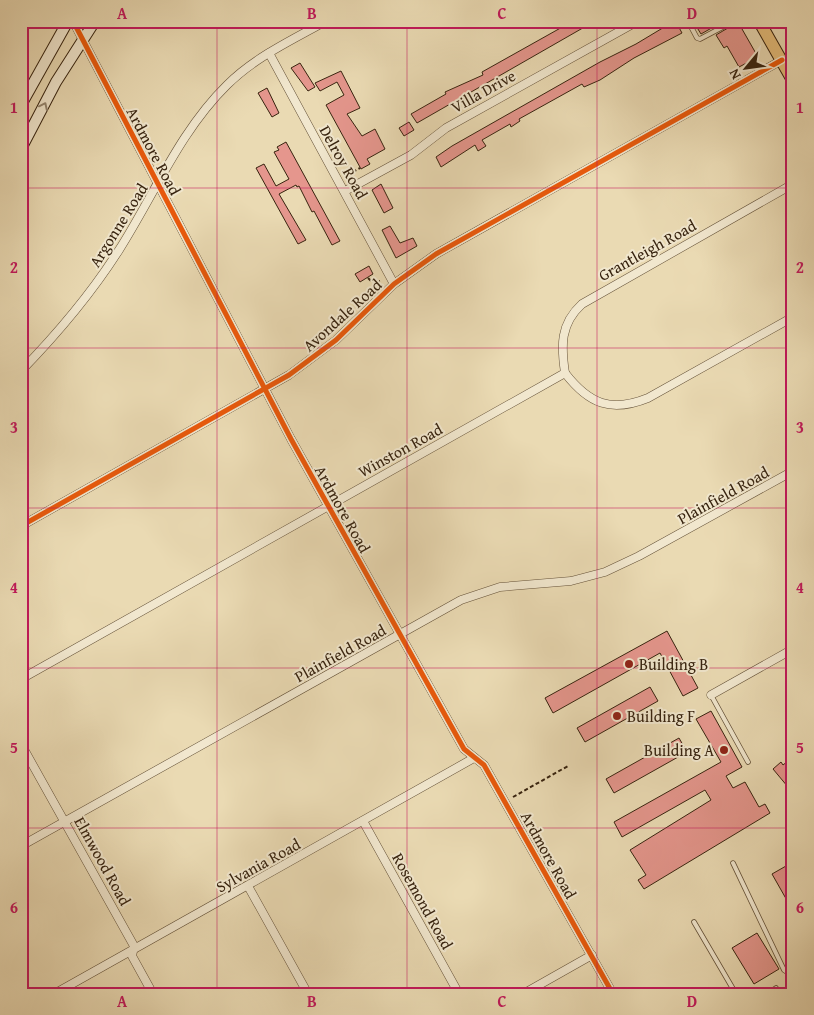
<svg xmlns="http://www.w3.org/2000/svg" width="814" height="1015" font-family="'Gentium Book Plus',serif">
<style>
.building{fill:#e5968d;stroke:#37230f}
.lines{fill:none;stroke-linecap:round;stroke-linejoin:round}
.lane-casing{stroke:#645138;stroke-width:5.5}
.street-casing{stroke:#645138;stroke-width:9}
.secondary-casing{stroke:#37230f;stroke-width:12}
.primary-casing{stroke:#37230f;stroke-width:13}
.path{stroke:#37230f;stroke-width:2;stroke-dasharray:4 2.5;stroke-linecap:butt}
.lane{stroke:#f1e7ce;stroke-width:4}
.street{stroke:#f1e7ce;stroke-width:8}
.secondary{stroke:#f1e7ce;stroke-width:10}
.primary{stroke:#e5bd7a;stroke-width:11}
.cycleway-casing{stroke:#f1e7ce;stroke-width:8}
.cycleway{stroke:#e8590c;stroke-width:5}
.oneway{stroke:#94856e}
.grid{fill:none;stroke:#c2185b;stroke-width:1;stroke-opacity:0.55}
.poi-dot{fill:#8f2418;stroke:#f1e7ce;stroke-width:2}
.labels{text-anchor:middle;stroke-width:4;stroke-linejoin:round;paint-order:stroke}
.street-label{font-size:16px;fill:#37230f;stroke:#f1e7ce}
.poi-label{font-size:16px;fill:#37230f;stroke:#f1e7ce;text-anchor:start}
.neatline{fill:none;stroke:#c2185b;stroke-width:2}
.grid-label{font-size:16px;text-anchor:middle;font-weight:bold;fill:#c2185b}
</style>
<rect width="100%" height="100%" fill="#eadab3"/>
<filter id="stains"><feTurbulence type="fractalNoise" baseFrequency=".004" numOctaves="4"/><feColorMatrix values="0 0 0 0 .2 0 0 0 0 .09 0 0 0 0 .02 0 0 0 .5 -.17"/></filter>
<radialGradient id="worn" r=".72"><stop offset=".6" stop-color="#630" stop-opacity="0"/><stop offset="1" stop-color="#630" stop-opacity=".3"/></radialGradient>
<g class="building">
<polygon points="573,21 595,21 417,123 411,114 446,94 445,92 483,75 482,72"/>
<polygon points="693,21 724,21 701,34"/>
<polygon points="676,22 682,33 634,58 600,80 584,87 582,84 519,119 520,121 511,127 510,124 482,140 486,146 478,151 475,145 441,167 436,157 452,146 600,62 636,44 671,23 672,25"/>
<polygon points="738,22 758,57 739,67 727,46 724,48 716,35"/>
<polygon points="300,63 315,87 308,91 291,68"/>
<polygon points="341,71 360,108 347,114 362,136 375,129 385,149 367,159 370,164 361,169 326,105 344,95 337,82 320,91 315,83"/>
<polygon points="267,88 279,113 272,117 258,93"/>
<polygon points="409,122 414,130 404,136 399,128"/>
<polygon points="286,142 340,241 332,245 314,211 312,212 299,186 297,187 296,185 279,194 306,240 298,244 256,168 264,164 276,186 289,179 274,152 279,150 277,147"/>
<polygon points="381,184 393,208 384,213 372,190"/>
<polygon points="390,226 400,243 413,238 417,246 396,258 382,230"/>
<polygon points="369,266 373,274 360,282 355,274"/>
<polygon points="667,631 698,688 683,696 660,653 553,713 545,698"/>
<polygon points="650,687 658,701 585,742 577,728"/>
<polygon points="711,711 742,767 726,776 733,788 745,782 759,807 765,804 770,813 644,889 638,880 646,875 630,850 711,800 705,790 622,837 614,822 721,762 696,719"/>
<polygon points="679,738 687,752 614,793 606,779"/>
<polygon points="793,757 793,793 773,769 781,762 783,765"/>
<polygon points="793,862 793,911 772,874"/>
<polygon points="757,933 779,969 754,984 732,948"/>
</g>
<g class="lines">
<defs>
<g id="lane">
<polyline points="688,21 697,38 700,39 734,21"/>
<polyline points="711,695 748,762"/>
<polyline points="733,863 784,970 793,976"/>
<polyline points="694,922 736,994"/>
<polyline points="768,994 776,988"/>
</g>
<g id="street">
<polyline points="73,21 291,439 464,749 484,765 613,994"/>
<polyline points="269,53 394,284"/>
<polyline points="345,191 411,155 446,128 638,21"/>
<path d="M21,371C58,333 91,294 119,250C154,195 180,131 227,85C255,57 292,40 326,21"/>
<path d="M565,373C561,346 560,324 582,304L793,184"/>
<polyline points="21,526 289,375 336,340 394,284 436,254 782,60"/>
<path d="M21,679L565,373C589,404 611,413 648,398L793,317"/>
<polyline points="711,695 793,649"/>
<polyline points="21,744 134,946 132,956 153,994"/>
<polyline points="363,821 459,994"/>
<polyline points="21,846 461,600 500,587 571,581 605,572 639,556 793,471"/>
<polyline points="248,886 308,994"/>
<polyline points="54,994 474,758"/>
<polyline points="523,994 592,955"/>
</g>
<g id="secondary">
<polyline points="21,105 68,21"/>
<polyline points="21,149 56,82 95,21"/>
</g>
<polyline id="primary" points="759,21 793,81"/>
</defs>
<use href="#lane" class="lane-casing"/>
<use href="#street" class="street-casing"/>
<use href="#secondary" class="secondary-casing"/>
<use href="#primary" class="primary-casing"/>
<g class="path">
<polyline points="347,175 360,168"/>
<polyline points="368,278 372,282 380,281"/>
<polyline points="513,797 568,766"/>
</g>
<use href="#lane" class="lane"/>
<use href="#street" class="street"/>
<use href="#secondary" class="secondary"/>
<use href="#primary" class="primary"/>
<defs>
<g id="cycleway">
<polyline points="73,21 291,439 464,749 484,765 613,994"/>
<polyline points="21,526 289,375 336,340 394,284 436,254 782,60"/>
</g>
</defs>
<use href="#cycleway" class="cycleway-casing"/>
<use href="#cycleway" class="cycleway"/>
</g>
<defs><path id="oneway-chevron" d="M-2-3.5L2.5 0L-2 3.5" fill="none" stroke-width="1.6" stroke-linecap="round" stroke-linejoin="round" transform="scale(1.25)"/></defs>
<use class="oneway" href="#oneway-chevron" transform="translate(44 106) rotate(-64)"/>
<path class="grid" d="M217,21V994M407,21V994M597,21V994M21,188H793M21,348H793M21,508H793M21,668H793M21,828H793"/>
<g class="poi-dot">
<circle cx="629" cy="664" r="5"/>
<circle cx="617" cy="716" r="5"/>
<circle cx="724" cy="750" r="5"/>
</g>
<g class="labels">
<g class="street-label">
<text transform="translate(483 91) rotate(-29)" y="6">Villa Drive</text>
<text transform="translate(154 151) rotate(62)" y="6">Ardmore Road</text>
<text transform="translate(344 162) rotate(61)" y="6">Delroy Road</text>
<text transform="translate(118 225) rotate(-58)" y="6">Argonne Road</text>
<text transform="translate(647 250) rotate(-29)" y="6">Grantleigh Road</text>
<text transform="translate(342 315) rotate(-42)" y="6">Avondale Road</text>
<text transform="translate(400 450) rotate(-29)" y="6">Winston Road</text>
<text transform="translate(723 495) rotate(-29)" y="6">Plainfield Road</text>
<text transform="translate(343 509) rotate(61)" y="6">Ardmore Road</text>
<text transform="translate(340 653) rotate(-29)" y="6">Plainfield Road</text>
<text transform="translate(549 855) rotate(61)" y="6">Ardmore Road</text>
<text transform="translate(103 861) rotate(61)" y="6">Elmwood Road</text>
<text transform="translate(258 865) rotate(-29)" y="6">Sylvania Road</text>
<text transform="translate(423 901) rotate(61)" y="6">Rosemond Road</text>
</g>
<g class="poi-label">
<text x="639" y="670">Building B</text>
<text x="627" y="722">Building F</text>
<text x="714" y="756" text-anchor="end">Building A</text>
</g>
</g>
<rect width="814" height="1015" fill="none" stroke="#eadab3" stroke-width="55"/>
<g transform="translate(746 68) rotate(241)" stroke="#f1e7ce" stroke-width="4" paint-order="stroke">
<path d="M0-4L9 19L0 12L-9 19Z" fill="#37230f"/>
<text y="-8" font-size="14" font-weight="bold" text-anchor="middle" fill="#37230f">N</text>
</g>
<rect x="28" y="28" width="758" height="960" class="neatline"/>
<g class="grid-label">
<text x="122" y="19">A</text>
<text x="312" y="19">B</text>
<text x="502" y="19">C</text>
<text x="692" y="19">D</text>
<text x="14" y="113">1</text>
<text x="800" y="113">1</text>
<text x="14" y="273">2</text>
<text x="800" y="273">2</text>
<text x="14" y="433">3</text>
<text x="800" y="433">3</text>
<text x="14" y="593">4</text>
<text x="800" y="593">4</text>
<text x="14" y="753">5</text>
<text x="800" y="753">5</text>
<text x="14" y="913">6</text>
<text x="800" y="913">6</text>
<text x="122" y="1007">A</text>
<text x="312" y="1007">B</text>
<text x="502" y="1007">C</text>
<text x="692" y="1007">D</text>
</g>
<rect width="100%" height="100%" filter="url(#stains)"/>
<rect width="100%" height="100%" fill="url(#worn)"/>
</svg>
